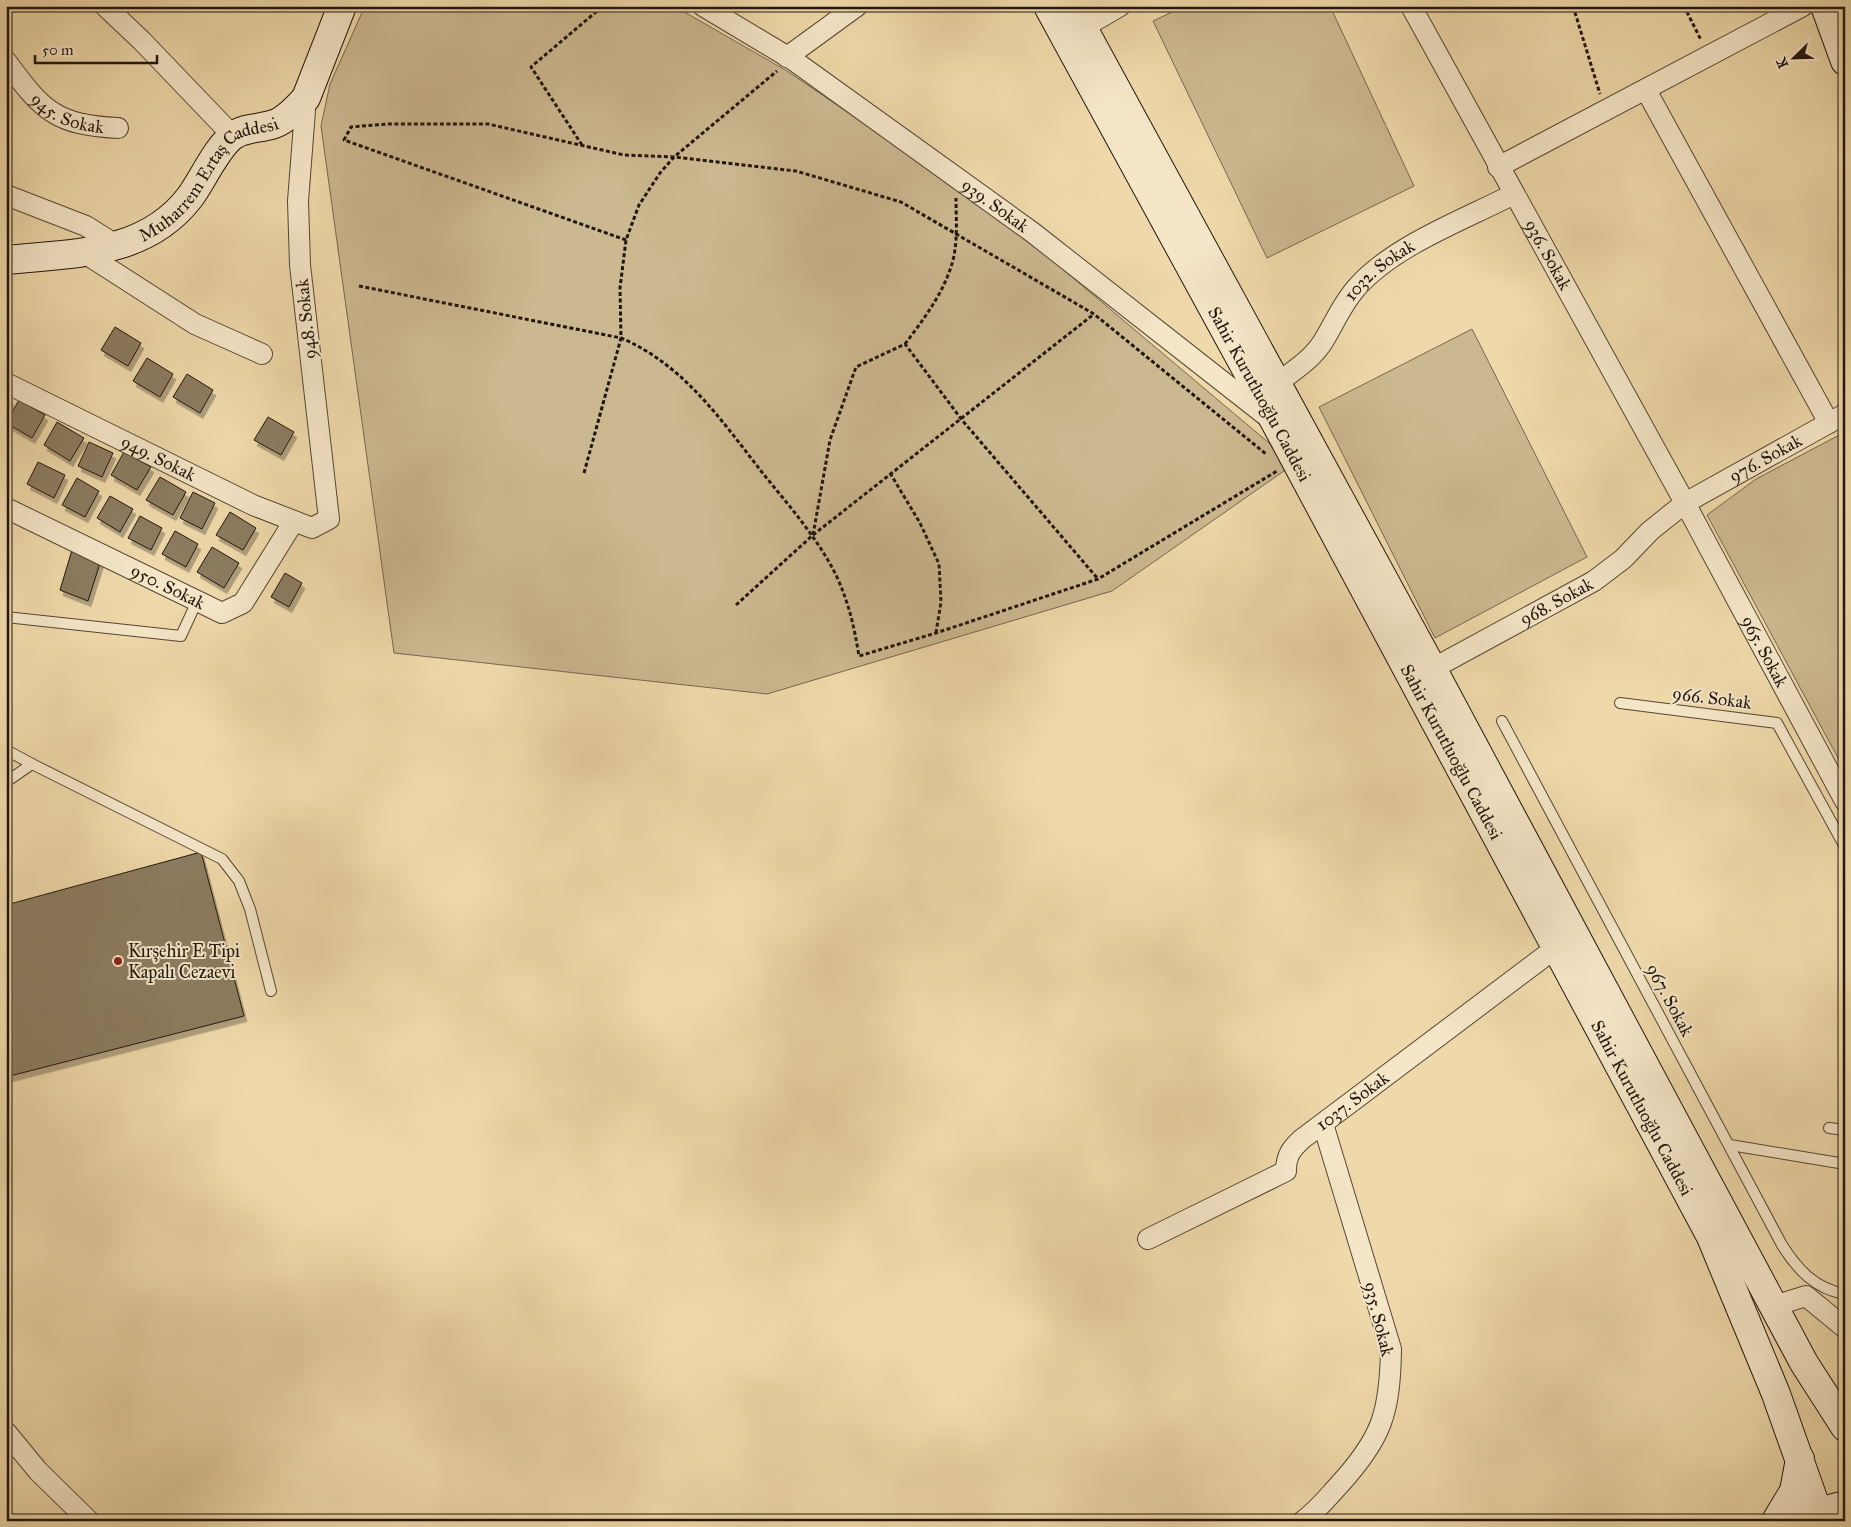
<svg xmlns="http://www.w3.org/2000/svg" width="1851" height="1527" font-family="'IM FELL Great Primer',serif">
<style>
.green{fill:#ccb890;stroke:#766750}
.building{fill:#8c7b60;stroke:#21160f;filter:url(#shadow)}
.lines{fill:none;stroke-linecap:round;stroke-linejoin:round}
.lane-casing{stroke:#544736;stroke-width:12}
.street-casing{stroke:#544736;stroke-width:22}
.secondary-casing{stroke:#21160f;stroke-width:30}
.path{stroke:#21160f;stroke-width:3;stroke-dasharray:4 2.5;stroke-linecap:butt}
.lane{stroke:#f5e6c8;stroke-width:10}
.street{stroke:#f5e6c8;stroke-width:20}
.secondary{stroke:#f5e6c8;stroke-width:28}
.poi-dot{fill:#8f2418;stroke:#f5e6c8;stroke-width:2}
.labels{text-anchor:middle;stroke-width:4;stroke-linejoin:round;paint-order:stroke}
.street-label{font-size:18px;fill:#21160f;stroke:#f5e6c8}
.poi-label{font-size:18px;fill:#21160f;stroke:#f5e6c8;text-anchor:start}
</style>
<defs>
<filter id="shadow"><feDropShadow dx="3" dy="5.5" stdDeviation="0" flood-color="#0004"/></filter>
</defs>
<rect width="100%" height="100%" fill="#efd9aa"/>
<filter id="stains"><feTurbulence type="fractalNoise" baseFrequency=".004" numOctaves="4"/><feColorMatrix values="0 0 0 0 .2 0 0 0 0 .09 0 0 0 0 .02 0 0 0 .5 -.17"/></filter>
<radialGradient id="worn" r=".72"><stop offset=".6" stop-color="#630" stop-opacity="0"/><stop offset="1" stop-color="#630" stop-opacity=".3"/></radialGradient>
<g class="green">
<polygon points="365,6 674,6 787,71 996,213 1294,464 1112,591 767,694 394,653 321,126 330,84"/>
<polygon points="1185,6 1330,6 1414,186 1267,258 1153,21"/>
<polygon points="1472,329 1587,557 1435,638 1319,407"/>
<polygon points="1845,432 1845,771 1707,515 1756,479"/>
</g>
<g class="building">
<polygon points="115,327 141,343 128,366 101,350"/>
<polygon points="147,358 173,374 160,397 133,381"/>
<polygon points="187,374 213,390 200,413 173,397"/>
<polygon points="6,398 11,400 6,410"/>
<polygon points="19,400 45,415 32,438 6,423"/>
<polygon points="268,417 294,432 281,455 254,440"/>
<polygon points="57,422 84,438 70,461 44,445"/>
<polygon points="89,442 113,453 102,477 78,466"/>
<polygon points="124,452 151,467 137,490 111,475"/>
<polygon points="38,462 65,475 54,498 27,484"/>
<polygon points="160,477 186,492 173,515 146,500"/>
<polygon points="77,478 99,491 85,517 62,505"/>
<polygon points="193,492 215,503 202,529 180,518"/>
<polygon points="110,496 133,509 120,532 97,518"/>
<polygon points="230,512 256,528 243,550 216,535"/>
<polygon points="140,516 162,528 151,550 128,538"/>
<polygon points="175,531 198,544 186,567 162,554"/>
<polygon points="212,547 239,563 224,588 197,572"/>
<polygon points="72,550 101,560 88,601 60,590"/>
<polygon points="285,573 302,583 289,607 271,597"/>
<polygon points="201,852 244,1016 6,1077 6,905"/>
</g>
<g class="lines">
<defs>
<g id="lane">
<polyline points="6,617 181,636 197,601"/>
<polyline points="1620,703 1777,723 1845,847"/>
<path d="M1502,721L1782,1245C1797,1269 1815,1289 1845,1294"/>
<polyline points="6,750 32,764 6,782"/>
<polyline points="32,764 222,859 239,881 250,909 271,991"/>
<polyline points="1829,1128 1845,1130"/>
<polyline points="1730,1145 1845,1164"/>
</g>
<g id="street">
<polyline points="105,6 142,41 233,136"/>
<path id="s1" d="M703,6L793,60L1032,232L1269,418"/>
<path id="s2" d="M1411,6L1685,503L1845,801"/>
<polyline points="1072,34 1120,6"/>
<polyline points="787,57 857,6"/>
<path id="s3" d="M6,61C42,110 55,125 118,128"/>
<polyline points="1646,90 1829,423"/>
<polyline points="1498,167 1803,6"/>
<polyline points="6,195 86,226 119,247"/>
<polyline points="86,254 195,324 262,354"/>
<path id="s4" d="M6,383L253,505L312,528L329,519L300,265L298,201L306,98"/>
<path id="s5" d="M1276,384C1293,371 1313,359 1324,340C1335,322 1343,302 1358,286C1395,245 1465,219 1514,194"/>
<path id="s6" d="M6,508L222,613L243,603L294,521"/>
<path id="s7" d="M1421,675L1594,581L1623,559L1650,531L1685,503L1845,414"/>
<path id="s8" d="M1148,1239L1286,1171C1286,1156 1291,1149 1302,1139L1557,947"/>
<polyline points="1774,1306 1806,1296 1845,1328"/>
<polyline points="6,1432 38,1471 89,1521"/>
<path d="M1303,1521C1317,1511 1327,1498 1339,1485C1382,1438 1390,1413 1391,1349L1323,1124"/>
</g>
<g id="secondary">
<path id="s9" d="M1048,6L1275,422L1711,1237L1776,1394L1821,1521"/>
<polyline points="1071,6 1432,668 1804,1363 1845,1427"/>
<polyline points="1825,6 1845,61"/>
<path id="s10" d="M6,260C73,253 145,256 190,197C202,181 218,145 234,135C246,127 260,129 274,124C286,120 297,108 306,98L342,6"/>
<polyline points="1800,1517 1845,1505"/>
<polyline points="1776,1521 1794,1491 1800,1459"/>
</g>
</defs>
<use href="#lane" class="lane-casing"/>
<use href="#street" class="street-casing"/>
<use href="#secondary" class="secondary-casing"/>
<g class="path">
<polyline points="1573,6 1600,94"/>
<polyline points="1684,6 1701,40"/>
<polyline points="582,145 531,67 603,6"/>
<polyline points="626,240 344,140 351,127 387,124 488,124 624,155 674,157 796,171 901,202 1094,314 1266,454"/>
<path d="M359,286L621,338C685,365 724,424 765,476C791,508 818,539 836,575C849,603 854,626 859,656L936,633L1098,579L1277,471"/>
<path d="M905,344C924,319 945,291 953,260C958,240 956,218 956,198"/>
<polyline points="584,473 621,338 620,288 626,240 639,205 660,173 674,157 777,71"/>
<polyline points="890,473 920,523 939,564 941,602 936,633"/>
<polyline points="813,535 830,440 856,367 905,344 962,420 1098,579"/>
<polyline points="736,605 813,535 1094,314"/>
</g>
<use href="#lane" class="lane"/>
<use href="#street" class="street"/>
<use href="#secondary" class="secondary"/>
</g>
<circle class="poi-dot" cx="118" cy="961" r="5"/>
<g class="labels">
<g class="street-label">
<text dy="6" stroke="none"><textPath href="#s3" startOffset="84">945. Sokak</textPath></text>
<text dy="6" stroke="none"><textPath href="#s10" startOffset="230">Muharrem Ertaş Caddesi</textPath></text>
<text dy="6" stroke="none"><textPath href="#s1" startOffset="354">939. Sokak</textPath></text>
<text dy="6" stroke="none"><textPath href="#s2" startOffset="284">936. Sokak</textPath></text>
<text dy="6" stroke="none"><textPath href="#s5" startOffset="156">1032. Sokak</textPath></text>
<text transform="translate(306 319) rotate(-96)" y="6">948. Sokak</text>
<text dy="6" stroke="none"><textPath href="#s9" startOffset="442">Sahir Kurutluoğlu Caddesi</textPath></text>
<text dy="6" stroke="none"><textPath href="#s4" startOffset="170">949. Sokak</textPath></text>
<text dy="6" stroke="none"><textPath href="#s7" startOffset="409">976. Sokak</textPath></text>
<text dy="6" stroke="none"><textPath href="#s6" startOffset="180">950. Sokak</textPath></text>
<text dy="6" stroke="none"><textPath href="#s7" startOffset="154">968. Sokak</textPath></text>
<text dy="6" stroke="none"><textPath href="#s2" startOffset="736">965. Sokak</textPath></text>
<text transform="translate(1712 698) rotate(7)" y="6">966. Sokak</text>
<text dy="6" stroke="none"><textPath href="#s9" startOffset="848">Sahir Kurutluoğlu Caddesi</textPath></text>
<text transform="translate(1670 1000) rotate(62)" y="6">967. Sokak</text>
<text dy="6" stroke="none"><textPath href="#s8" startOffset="254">1037. Sokak</textPath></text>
<text dy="6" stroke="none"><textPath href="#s9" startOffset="1252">Sahir Kurutluoğlu Caddesi</textPath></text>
<text transform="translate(1379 1319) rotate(76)" y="6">935. Sokak</text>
</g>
<g class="poi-label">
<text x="128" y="957">Kırşehir E Tipi<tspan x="128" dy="21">Kapalı Cezaevi</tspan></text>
</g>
</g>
<rect width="1851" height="1527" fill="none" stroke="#efd9aa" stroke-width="25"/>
<rect x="8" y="8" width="1836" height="1512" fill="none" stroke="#21160f" stroke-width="2.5"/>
<rect x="12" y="12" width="1826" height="1502" fill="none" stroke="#21160f"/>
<g transform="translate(1794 58) rotate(247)" stroke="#f5e6c8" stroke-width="4" paint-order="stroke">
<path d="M0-4L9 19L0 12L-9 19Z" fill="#21160f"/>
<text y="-8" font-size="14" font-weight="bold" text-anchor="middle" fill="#21160f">K</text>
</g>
<path d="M35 55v8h122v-8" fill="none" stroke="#21160f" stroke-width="2.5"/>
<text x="42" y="55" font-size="15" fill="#21160f" stroke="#f5e6c8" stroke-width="4" paint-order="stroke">50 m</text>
<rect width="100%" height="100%" filter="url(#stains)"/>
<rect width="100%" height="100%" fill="url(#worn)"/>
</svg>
